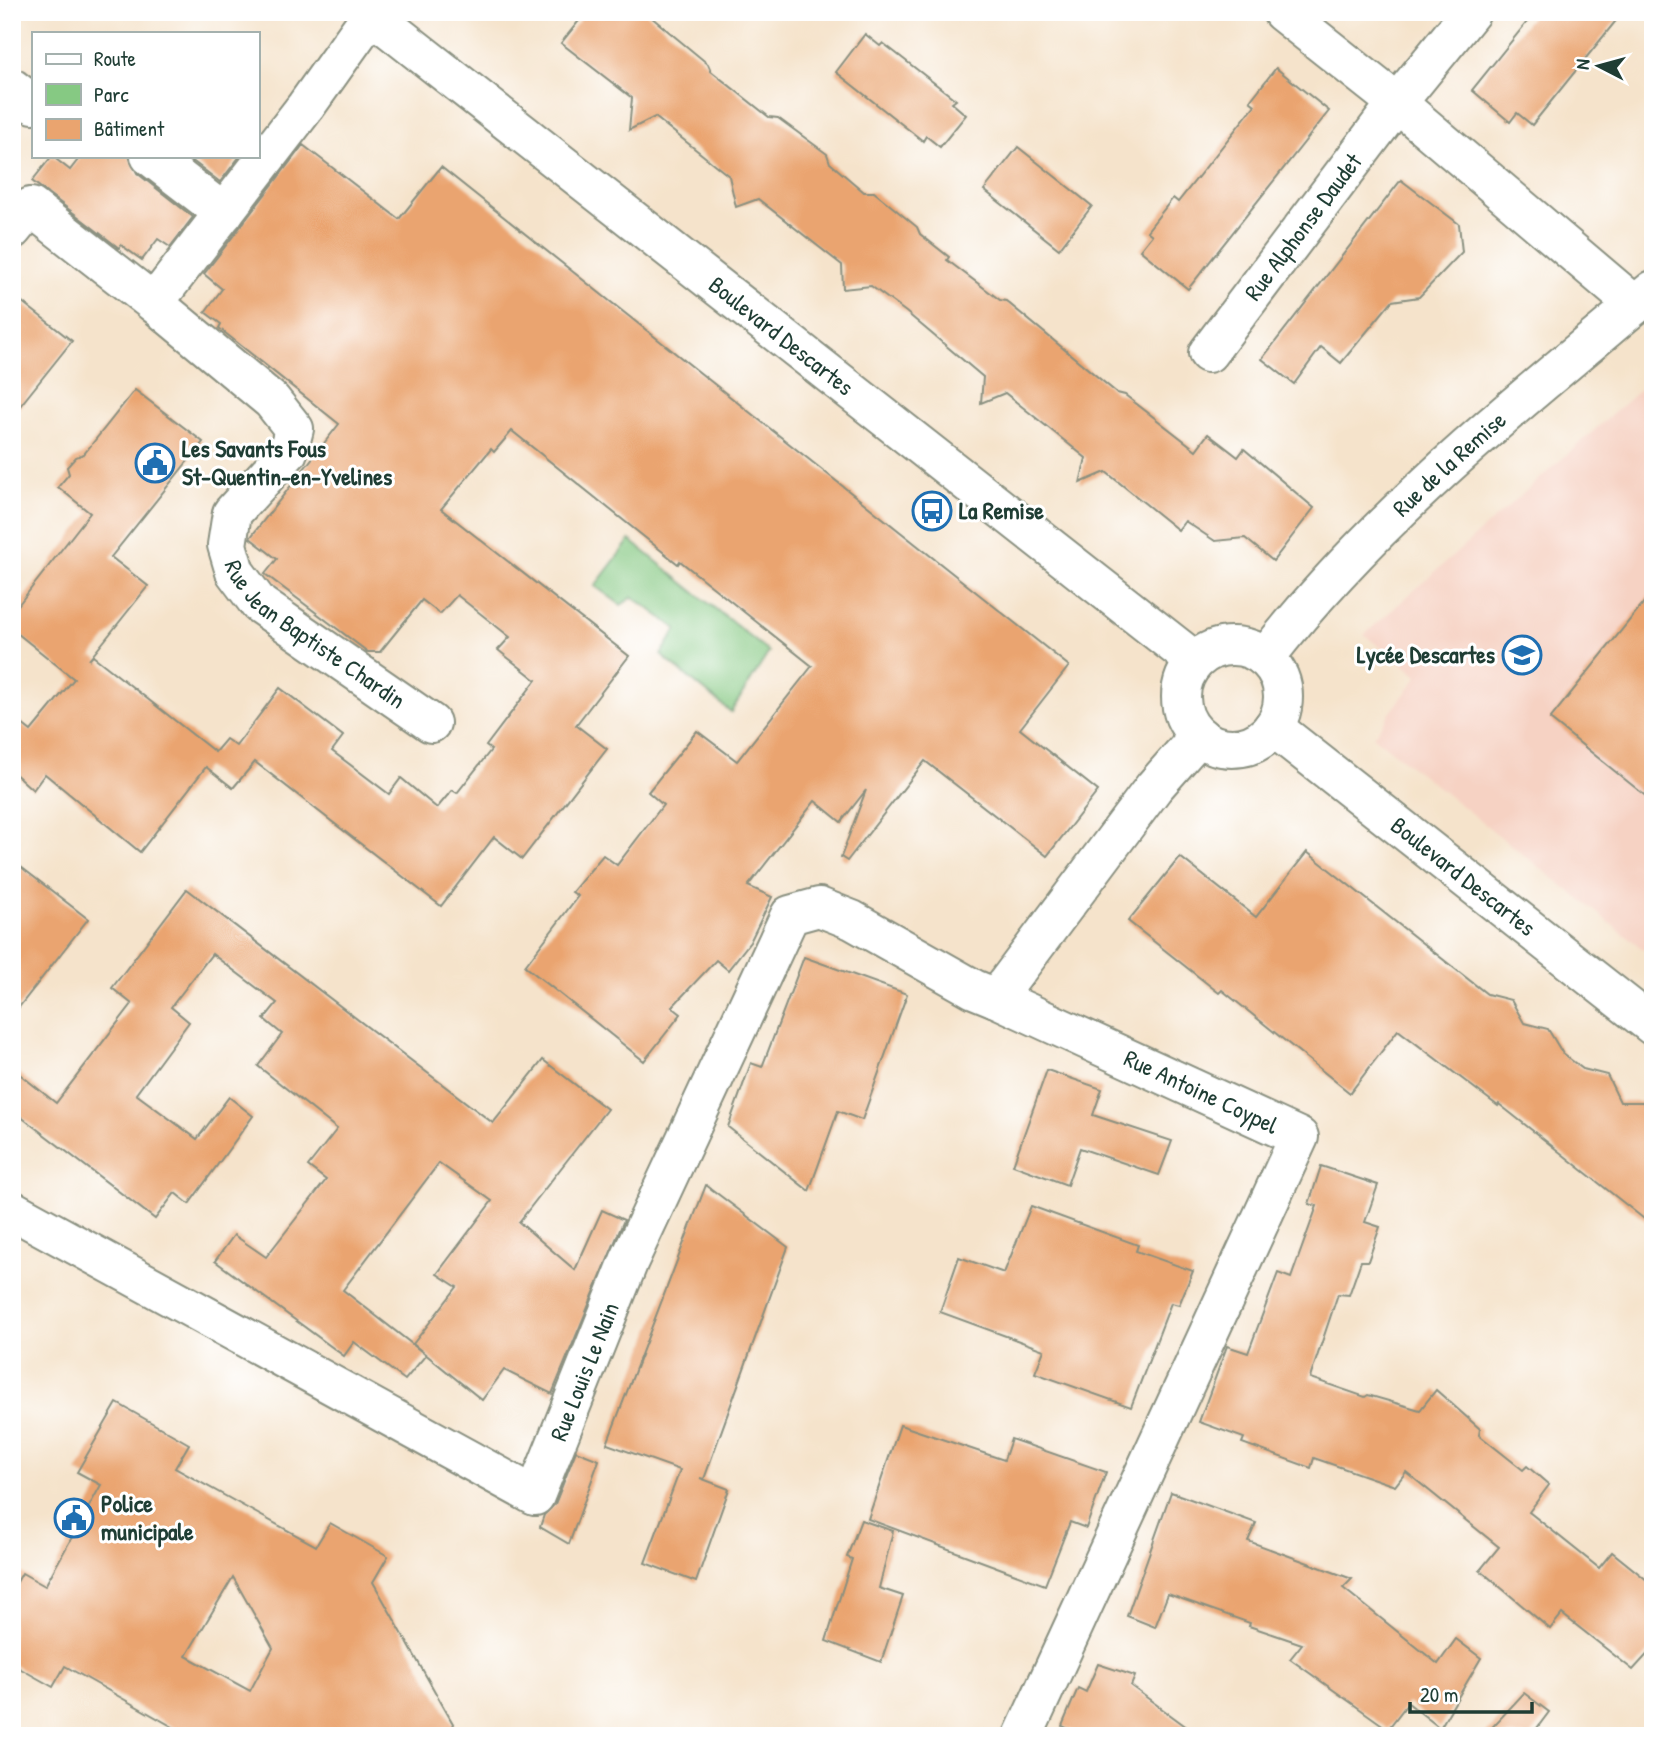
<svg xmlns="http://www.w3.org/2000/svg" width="1665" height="1748" font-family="'Patrick Hand',sans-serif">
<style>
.built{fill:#f6d2c3}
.green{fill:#86c983;stroke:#52835c;stroke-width:2}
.building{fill:#eaa46f;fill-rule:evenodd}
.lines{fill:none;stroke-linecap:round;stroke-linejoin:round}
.minor-casing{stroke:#8a9080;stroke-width:42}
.tertiary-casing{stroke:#8a9080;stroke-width:42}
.minor{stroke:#fff;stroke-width:38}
.tertiary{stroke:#fff;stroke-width:38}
.labels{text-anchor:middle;stroke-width:6;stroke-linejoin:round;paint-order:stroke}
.street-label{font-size:24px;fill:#1f3d34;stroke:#fff}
.poi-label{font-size:24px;font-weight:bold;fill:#1f3d34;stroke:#fff;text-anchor:start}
</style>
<rect width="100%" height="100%" fill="#fff"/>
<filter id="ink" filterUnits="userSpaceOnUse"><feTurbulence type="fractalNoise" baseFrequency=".0143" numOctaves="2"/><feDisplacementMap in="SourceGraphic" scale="14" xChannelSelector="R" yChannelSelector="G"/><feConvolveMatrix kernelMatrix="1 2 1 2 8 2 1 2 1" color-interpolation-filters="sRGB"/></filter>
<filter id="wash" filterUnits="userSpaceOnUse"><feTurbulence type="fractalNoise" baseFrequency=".00686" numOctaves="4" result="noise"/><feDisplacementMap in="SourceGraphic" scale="28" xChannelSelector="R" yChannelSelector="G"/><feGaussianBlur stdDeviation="1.57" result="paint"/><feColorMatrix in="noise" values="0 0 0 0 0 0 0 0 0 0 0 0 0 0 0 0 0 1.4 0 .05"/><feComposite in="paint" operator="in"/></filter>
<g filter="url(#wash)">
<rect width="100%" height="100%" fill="#f5e3cb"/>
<polygon class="built" points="1653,378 1653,957 1373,736 1418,676 1364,635"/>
<polygon class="green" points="630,540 769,652 731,712 661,655 677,629 633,597 621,605 595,586"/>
<g id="blocks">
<g class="building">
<polygon points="586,12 645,12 708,64 711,71 769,117 778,118 827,154 830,163 864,192 874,192 917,227 920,234 949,257 947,260 1000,300 1006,301 1117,393 1125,395 1196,450 1208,434 1238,457 1244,449 1314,508 1273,561 1245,538 1215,541 1185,521 1178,530 1106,472 1080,483 1086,458 1005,393 981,403 983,377 906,312 871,286 843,289 842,265 758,199 736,207 729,176 655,117 629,130 632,98 561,43"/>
<polygon points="1535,12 1623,12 1532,125 1517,113 1510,122 1472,90"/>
<polygon points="865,34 880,46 883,43 956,100 952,103 966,115 940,147 926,136 923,141 836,72"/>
<polygon points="1276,68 1329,111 1188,289 1140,250 1152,235 1147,231 1173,198 1178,202 1255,105 1250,101"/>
<polygon points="303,145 399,219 441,167 1069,666 1020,729 1098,791 1047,856 925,761 847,861 841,857 866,790 841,822 815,801 748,886 772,897 750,942 728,970 716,960 672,1007 681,1014 644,1061 525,966 578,896 572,892 603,855 617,865 663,805 648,792 697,731 737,761 812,666 680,561 678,564 512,431 494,452 491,449 441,509 629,656 576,725 607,749 522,859 494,837 441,906 255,762 233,788 206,767 140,852 45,774 33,790 12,771 12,716 31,731 74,679 12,629 12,613 90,513 58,487 69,474 67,467 76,457 84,454 135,390 203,442 111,557 148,586 89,660 93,656 215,752 226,739 236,746 280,688 343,736 332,751 389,794 401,778 437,808 452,790 457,793 491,750 486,746 536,680 498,650 510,637 457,595 440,614 422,600 380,652 368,652 265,574 277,559 250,538 339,424 219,328 221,324 205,312 222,289 204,274"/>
<polygon points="1018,147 1092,206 1059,249 984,190"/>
<polygon points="52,156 70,170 81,156 129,156 137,173 193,217 170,247 158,239 142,260 121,245 119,248 32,181"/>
<polygon points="186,156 240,156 220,182"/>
<polygon points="1401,180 1459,224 1462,252 1419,297 1392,301 1341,363 1321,347 1294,384 1262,359"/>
<polygon points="12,294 72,341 12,416"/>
<polygon points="1653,591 1653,802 1550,719"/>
<polygon points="1307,852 1487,994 1511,1000 1524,1023 1548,1029 1563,1054 1583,1069 1607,1075 1620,1102 1643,1102 1653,1125 1653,1226 1499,1104 1498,1106 1398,1030 1350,1093 1222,990 1219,993 1128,921 1180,857 1256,917"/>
<polygon points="12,860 88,919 12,1016"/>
<polygon points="187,889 493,1123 543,1060 607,1109 519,1222 575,1270 602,1210 624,1220 552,1394 504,1370 482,1400 413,1344 457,1287 437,1274 492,1201 439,1163 343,1290 426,1355 405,1380 354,1342 344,1356 215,1261 234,1235 266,1257 326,1180 308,1166 337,1129 258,1066 282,1034 264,1019 277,1003 212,954 171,1007 189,1022 136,1094 197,1139 229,1097 253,1116 189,1204 175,1193 155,1219 12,1110 12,1068 56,1103 132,1004 112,988"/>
<polygon points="804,957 907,994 862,1120 838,1111 809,1191 728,1127 751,1063 762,1067"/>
<polygon points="1047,1070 1102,1089 1093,1115 1172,1141 1159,1175 1080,1148 1067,1185 1013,1165"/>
<polygon points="1321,1166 1378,1185 1365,1222 1380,1227 1368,1261 1361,1261 1349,1295 1338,1294 1310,1378 1365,1397 1368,1395 1420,1410 1436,1390 1480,1429 1479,1435 1523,1470 1527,1466 1549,1485 1529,1512 1599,1568 1612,1552 1653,1585 1653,1648 1633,1670 1562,1614 1550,1629 1480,1570 1499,1547 1406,1472 1395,1486 1314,1458 1311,1468 1242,1443 1244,1438 1199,1422 1227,1346 1248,1353 1278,1273 1291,1278 1317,1206 1309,1204"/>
<polygon points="706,1185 788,1247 704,1479 700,1478 729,1489 696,1582 645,1563 680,1470 607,1444"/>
<polygon points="1031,1206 1138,1245 1136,1251 1193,1271 1179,1305 1171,1303 1131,1407 1035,1373 1044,1350 940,1312 959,1257 1004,1273"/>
<path d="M117,1403L189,1444L175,1468L247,1508L316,1546L330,1523L388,1556L373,1582L460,1736H189L65,1666L53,1687L12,1664V1591L22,1573L45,1586L66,1548L101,1485L77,1472ZM233,1577L273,1648L250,1691L186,1656Z"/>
<polygon points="900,1425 1004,1460 1011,1439 1106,1472 1086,1528 1070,1522 1045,1585 868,1519"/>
<polygon points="576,1451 599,1460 569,1544 540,1527 544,1515 555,1504"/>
<polygon points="1171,1492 1256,1523 1248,1541 1352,1579 1343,1588 1438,1664 1456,1639 1481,1658 1440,1728 1408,1703 1388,1729 1290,1659 1302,1644 1249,1626 1250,1623 1168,1594 1155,1627 1127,1616"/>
<polygon points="861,1520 893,1531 879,1588 903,1596 881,1662 826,1641 852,1559 847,1557"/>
<polygon points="1098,1664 1135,1676 1131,1686 1199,1736 1085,1736 1062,1726 1078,1688 1086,1692"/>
<polygon points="1524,1693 1549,1712 1531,1736 1484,1736"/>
</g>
</g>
</g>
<g filter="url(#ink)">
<use href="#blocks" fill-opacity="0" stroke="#8a9080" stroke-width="2"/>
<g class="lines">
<defs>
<g id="minor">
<path id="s1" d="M373,12L306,106L154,303L272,401L294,429L288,452L232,513L227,545L235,572L259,604L431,723"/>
<polyline points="1282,12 1397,103 1635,305"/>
<polyline points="12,88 33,104"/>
<polyline points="150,156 224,213"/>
<polyline points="12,230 31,207 154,303"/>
<path id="s2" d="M1208,353L1397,103L1471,12"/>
<path id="s3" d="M1265,658C1375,516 1516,405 1653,290"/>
<path id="s4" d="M12,1210L535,1496L629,1261L790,915L819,907L852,920L974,989L996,998"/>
<polyline points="1023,1736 1299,1137 996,998 1154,787 1199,736"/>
</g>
<g id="tertiary">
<path id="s5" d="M368,12L1195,661"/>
<circle cx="1232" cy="697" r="51"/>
<path id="s6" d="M1273,727L1653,1026"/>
</g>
</defs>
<use href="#minor" class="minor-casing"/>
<use href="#tertiary" class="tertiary-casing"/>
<use href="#minor" class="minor"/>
<use href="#tertiary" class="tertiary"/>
</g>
</g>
<defs>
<symbol id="civic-ring" viewBox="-11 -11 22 22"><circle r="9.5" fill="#fff" stroke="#1f6fb2" stroke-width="1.5"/><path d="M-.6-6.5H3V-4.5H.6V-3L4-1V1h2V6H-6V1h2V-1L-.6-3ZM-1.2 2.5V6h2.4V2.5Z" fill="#1f6fb2"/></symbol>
<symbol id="bus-ring" viewBox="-11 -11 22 22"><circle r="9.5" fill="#fff" stroke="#1f6fb2" stroke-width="1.5"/><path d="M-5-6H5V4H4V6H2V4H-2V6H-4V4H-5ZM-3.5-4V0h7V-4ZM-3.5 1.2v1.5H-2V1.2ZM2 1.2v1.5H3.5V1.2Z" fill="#1f6fb2"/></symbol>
<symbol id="school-ring" viewBox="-11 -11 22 22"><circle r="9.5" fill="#fff" stroke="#1f6fb2" stroke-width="1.5"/><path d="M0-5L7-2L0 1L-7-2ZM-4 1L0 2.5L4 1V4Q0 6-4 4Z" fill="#1f6fb2"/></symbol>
</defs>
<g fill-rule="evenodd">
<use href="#civic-ring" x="133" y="441" width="44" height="44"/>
<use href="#bus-ring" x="910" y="489" width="44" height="44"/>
<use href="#school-ring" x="1500" y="633" width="44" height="44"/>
<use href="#civic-ring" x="52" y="1496" width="44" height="44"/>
</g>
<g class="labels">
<g class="street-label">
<text dy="8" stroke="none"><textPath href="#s2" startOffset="158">Rue Alphonse Daudet</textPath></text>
<text dy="8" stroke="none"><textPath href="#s5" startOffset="525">Boulevard Descartes</textPath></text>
<text dy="8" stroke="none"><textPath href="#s3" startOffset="268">Rue de la Remise</textPath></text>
<text dy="8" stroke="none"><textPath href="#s1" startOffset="822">Rue Jean Baptiste Chardin</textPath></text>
<text dy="8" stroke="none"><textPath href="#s6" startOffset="242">Boulevard Descartes</textPath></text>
<text transform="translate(1201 1092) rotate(25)" y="8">Rue Antoine Coypel</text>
<text dy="8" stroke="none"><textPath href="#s4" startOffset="730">Rue Louis Le Nain</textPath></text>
</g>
<g class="poi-label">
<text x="182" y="457">Les Savants Fous<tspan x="182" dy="28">St-Quentin-en-Yvelines</tspan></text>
<text x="959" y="519">La Remise</text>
<text x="1495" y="663" text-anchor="end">Lycée Descartes</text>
<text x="101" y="1512">Police<tspan x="101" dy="28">municipale</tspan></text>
</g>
</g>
<rect width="1665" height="1748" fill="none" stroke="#fff" stroke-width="42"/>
<rect x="32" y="32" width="228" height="126" fill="#ffffff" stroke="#a5b1ae" stroke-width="2"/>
<rect x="46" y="54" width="35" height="10" fill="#ffffff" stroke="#a5b1ae" stroke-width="2"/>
<text x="94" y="66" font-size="21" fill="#1f3d34">Route</text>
<rect x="46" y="84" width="35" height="21" fill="#86c983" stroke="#a5b1ae" stroke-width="2"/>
<text x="94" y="102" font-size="21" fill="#1f3d34">Parc</text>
<rect x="46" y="119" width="35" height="21" fill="#eaa46f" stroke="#a5b1ae" stroke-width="2"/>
<text x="94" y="136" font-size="21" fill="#1f3d34">Bâtiment</text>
<g transform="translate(1599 66) rotate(276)" stroke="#ffffff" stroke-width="5" paint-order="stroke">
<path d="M0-5L12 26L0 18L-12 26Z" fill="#1f3d34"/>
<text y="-10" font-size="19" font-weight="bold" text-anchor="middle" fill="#1f3d34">N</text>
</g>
<path d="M1410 1702v10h122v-10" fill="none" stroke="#1f3d34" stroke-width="3.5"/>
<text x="1420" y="1702" font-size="21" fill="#1f3d34" stroke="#ffffff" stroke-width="5" paint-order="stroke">20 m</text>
</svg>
